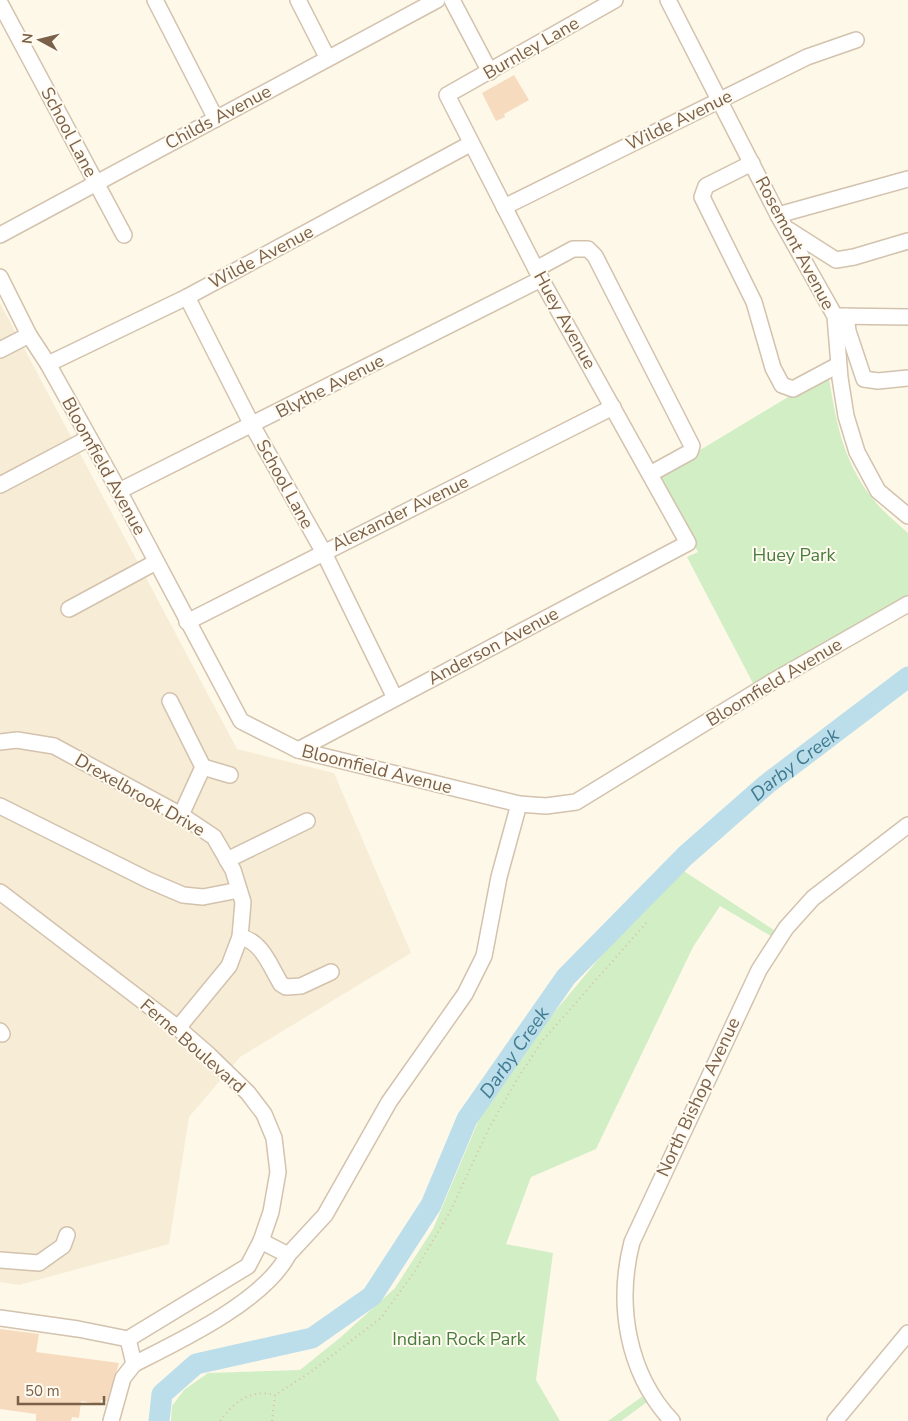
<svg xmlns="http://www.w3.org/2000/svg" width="908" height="1421" font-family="'Nunito Sans',sans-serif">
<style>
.residential{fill:#f7ecd6}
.green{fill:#d1eec5}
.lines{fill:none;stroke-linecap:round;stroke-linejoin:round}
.river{stroke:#bbdeea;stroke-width:21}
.building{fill:#f6dbbe}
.minor-casing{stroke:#d3c2ad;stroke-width:18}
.path{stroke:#dcbfa0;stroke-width:2;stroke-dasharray:1 4;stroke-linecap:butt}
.minor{stroke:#fff;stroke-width:15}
.labels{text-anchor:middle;stroke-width:4;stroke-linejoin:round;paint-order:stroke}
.street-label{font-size:18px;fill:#7c6149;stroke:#fffbf1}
.park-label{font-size:18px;fill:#487c3d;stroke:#fffbf1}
.water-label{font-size:19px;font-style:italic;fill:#407a91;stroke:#fffbf1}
</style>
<rect width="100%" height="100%" fill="#fef8e9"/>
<polygon class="residential" points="0,303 237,749 334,773 411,953 240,1057 189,1117 169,1244 19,1285 0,1282"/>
<g class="green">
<path d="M828,373C836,421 842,459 872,498C882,511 896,522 908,533V602L756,689L687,557L698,552L657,476Z"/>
<polygon points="676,866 774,930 771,936 720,906 693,947 596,1149 531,1177 506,1244 553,1253 536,1380 560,1421 171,1421 172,1406 184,1390 208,1373 300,1370 341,1337 395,1288 433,1229 493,1086"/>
<polygon points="643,1396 647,1402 621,1421 608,1421"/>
</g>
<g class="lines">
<path class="river" id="s1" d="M159,1421L162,1394L196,1364L312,1338L372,1296L431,1205L467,1119L566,977L685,856L767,784L908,677"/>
</g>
<g class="building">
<polygon points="514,75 529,100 504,114 505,117 496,121 482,93"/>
<polygon points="0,1329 39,1334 36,1352 119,1363 107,1401 101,1400 100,1404 81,1401 79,1418 72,1417 71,1421 36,1421 36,1414 0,1409"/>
</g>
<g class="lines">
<defs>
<g id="minor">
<polyline points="155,0 216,119"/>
<polyline points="298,0 327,57"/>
<polyline points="452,0 490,72"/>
<polyline points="668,0 778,215 835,316 840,378 846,416 857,452 878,491 908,516"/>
<polyline points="0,3 124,235"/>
<polyline points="752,163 706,186 702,197 754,302 773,368 782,385 793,389 838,365"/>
<polyline points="504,207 807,57 856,40"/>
<polyline points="778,215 908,179"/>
<polyline points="789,230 836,260 854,257 908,241"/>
<polyline points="0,235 437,0"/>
<polyline points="536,269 573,249 588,249 595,256 692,446 690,452 650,474"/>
<polyline points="0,277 29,335 48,364 119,491 241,721 298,750 519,804 546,806 576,802 775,680 908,604"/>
<polyline points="187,297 252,425 323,551 395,698"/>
<polyline points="836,316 908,317"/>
<polyline points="846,316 848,331 864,379 878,381 908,378"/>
<polyline points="0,350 29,335"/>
<polyline points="48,364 187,297 470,144"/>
<polyline points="0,485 89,438"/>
<polyline points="119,491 541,279"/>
<polyline points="69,609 156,562"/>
<polyline points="187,622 613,407"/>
<polyline points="170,701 203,767 181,815"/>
<polyline points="0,742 17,740 54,746 181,815 214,837 233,870 243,902 240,937 229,966 178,1028"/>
<polyline points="298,750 688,543 541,279 447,95 615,0"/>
<polyline points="203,767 230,775"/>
<polyline points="0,806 148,880 183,895 203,897 239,890"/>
<polyline points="227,860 307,821"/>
<polyline points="0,892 178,1028 209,1055 248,1093 264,1114 274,1138 278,1172 271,1212 261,1241 248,1266 128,1339 134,1364 123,1378 111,1421"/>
<path d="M240,937C262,941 270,966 281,984L286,987L301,986L331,972"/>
<polyline points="0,1031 2,1034"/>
<polyline points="288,1255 325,1215 389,1102 465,994 484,956 499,877 519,804"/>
<polyline points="0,1260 39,1263 63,1246 67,1235"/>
<polyline points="0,1318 78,1329 128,1339"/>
<path d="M134,1364C180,1341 264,1301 288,1255L261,1241"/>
<path d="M672,1421C627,1373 616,1304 632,1242L759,970L786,928L813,898L908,825"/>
<polyline points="835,1421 908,1333"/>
</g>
</defs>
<use href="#minor" class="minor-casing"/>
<g class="path">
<path d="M220,1421C235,1401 250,1389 275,1395"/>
<polyline points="272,1421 275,1395 308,1374 381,1318 415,1271 451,1210 488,1130 519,1076 543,1040 647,922"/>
</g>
<use href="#minor" class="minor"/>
</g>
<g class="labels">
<g class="street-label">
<text transform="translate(531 48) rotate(-30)" y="6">Burnley Lane</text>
<text transform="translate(218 117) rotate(-28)" y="6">Childs Avenue</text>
<text transform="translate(679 120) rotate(-26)" y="6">Wilde Avenue</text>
<text transform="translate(69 132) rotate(62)" y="6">School Lane</text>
<text transform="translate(795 243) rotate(62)" y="6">Rosemont Avenue</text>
<text transform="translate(261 257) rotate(-28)" y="6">Wilde Avenue</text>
<text transform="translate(565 320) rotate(61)" y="6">Huey Avenue</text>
<text transform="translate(330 386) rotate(-27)" y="6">Blythe Avenue</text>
<text transform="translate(104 466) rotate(61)" y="6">Bloomfield Avenue</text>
<text transform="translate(285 484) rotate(61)" y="6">School Lane</text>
<text transform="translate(400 513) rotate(-26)" y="6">Alexander Avenue</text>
<text transform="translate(493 646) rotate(-28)" y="6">Anderson Avenue</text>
<text transform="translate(774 682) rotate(-31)" y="6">Bloomfield Avenue</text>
<text transform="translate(377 769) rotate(14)" y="6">Bloomfield Avenue</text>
<text transform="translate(140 795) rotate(30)" y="6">Drexelbrook Drive</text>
<text transform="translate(193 1046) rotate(41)" y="6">Ferne Boulevard</text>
<text transform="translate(698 1097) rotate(-65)" y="6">North Bishop Avenue</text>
</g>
<g class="park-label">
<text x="794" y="561">Huey Park</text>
<text x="459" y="1345">Indian Rock Park</text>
</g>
<g class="water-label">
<text dy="7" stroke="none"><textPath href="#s1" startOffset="952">Darby Creek</textPath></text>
<text dy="7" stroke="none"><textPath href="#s1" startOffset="548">Darby Creek</textPath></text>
</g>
</g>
<g transform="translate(40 40) rotate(277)" stroke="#fffbf1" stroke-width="4" paint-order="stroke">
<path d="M0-4L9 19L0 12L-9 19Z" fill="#7c6149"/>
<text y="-8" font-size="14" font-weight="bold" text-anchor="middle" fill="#7c6149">N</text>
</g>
<path d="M18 1396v8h86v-8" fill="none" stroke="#7c6149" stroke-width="2.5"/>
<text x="25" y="1396" font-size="15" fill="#7c6149" stroke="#fffbf1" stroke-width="4" paint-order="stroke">50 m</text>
</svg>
